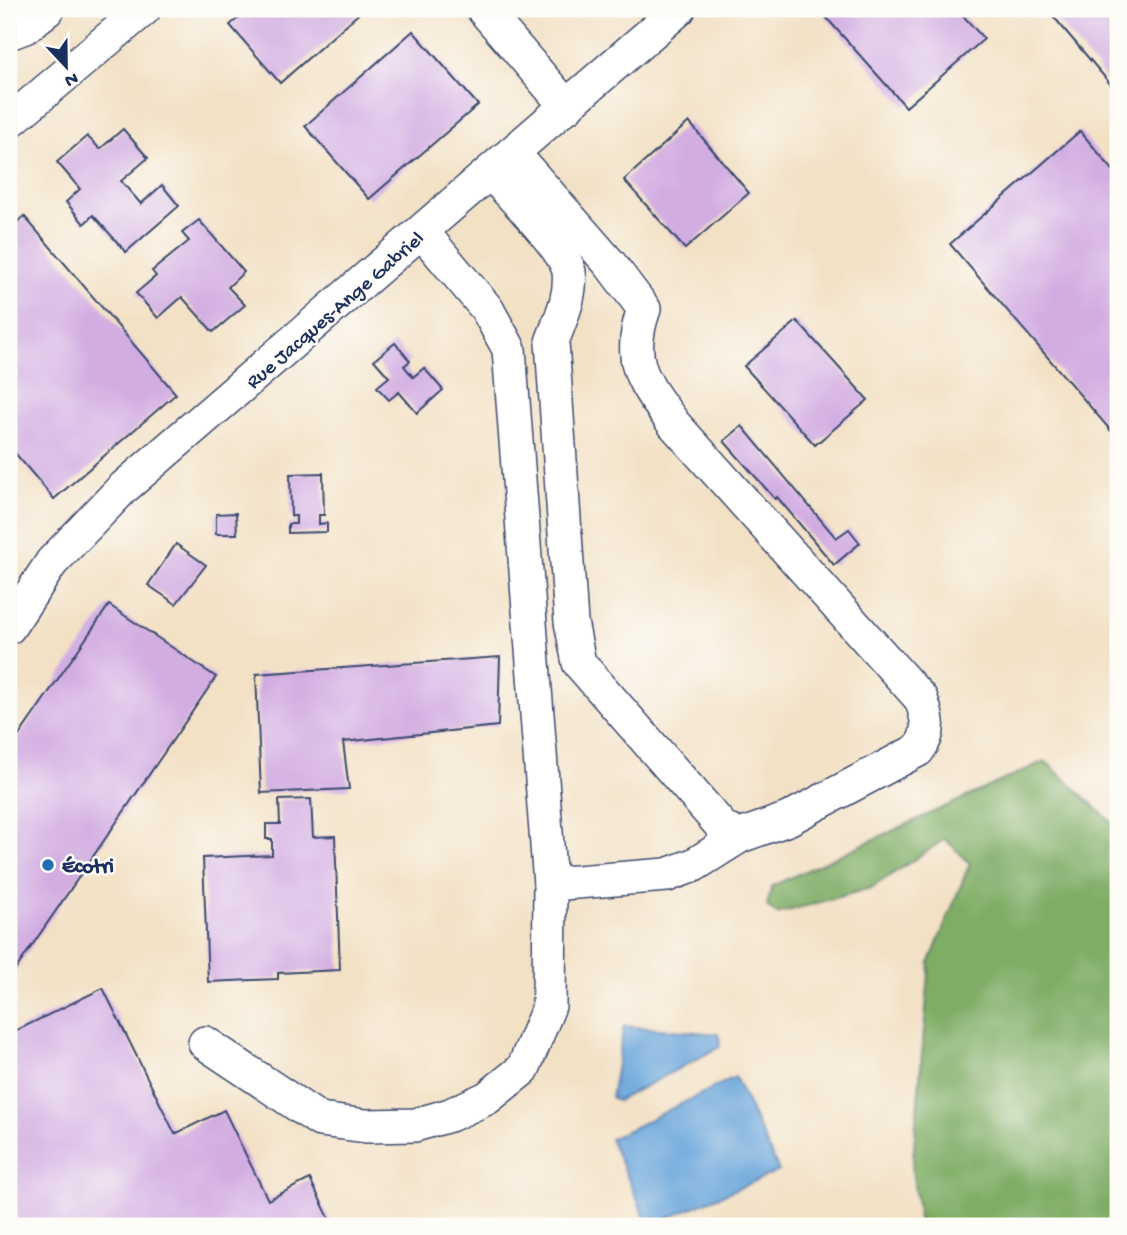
<svg xmlns="http://www.w3.org/2000/svg" width="1127" height="1235" font-family="'Gochi Hand',sans-serif">
<style>
.forest{fill:#80ad66;stroke:#4e6e62;stroke-width:2}
.water{fill:#69a5da;stroke:#426a9c;stroke-width:2}
.building{fill:#d2ade2}
.lines{fill:none;stroke-linecap:round;stroke-linejoin:round}
.minor-casing{stroke:#3b4a6e;stroke-width:36}
.minor{stroke:#fff;stroke-width:33}
.poi-dot{fill:#1f6fb2;stroke:#fdfcf7;stroke-width:2.5}
.labels{text-anchor:middle;stroke-width:5;stroke-linejoin:round;paint-order:stroke}
.street-label{font-size:21px;fill:#1b2f5e;stroke:#fdfcf7}
.poi-label{font-size:21px;font-weight:bold;fill:#1b2f5e;stroke:#fdfcf7;text-anchor:start}
</style>
<rect width="100%" height="100%" fill="#fdfcf7"/>
<filter id="ink" filterUnits="userSpaceOnUse"><feTurbulence type="fractalNoise" baseFrequency=".0143" numOctaves="2"/><feDisplacementMap in="SourceGraphic" scale="14" xChannelSelector="R" yChannelSelector="G"/><feConvolveMatrix kernelMatrix="1 2 1 2 8 2 1 2 1" color-interpolation-filters="sRGB"/></filter>
<filter id="wash" filterUnits="userSpaceOnUse"><feTurbulence type="fractalNoise" baseFrequency=".00686" numOctaves="4" result="noise"/><feDisplacementMap in="SourceGraphic" scale="28" xChannelSelector="R" yChannelSelector="G"/><feGaussianBlur stdDeviation="1.57" result="paint"/><feColorMatrix in="noise" values="0 0 0 0 0 0 0 0 0 0 0 0 0 0 0 0 0 1.4 0 .05"/><feComposite in="paint" operator="in"/></filter>
<g filter="url(#wash)">
<rect width="100%" height="100%" fill="#f3e1c6"/>
<polygon class="forest" points="1045,761 1118,828 1118,1226 920,1226 912,1170 930,961 970,863 945,839 871,888 777,914 767,906 772,886"/>
<g class="water">
<polygon points="624,1026 719,1034 720,1047 617,1101 611,1097"/>
<polygon points="735,1077 779,1171 649,1226 610,1139"/>
</g>
<g id="blocks">
<g class="building">
<polygon points="249,9 364,9 280,83 230,25"/>
<polygon points="831,9 857,9 863,16 872,9 957,9 984,39 906,107 824,15"/>
<polygon points="1061,9 1118,9 1118,93 1053,16"/>
<polygon points="413,31 478,105 369,199 305,126"/>
<polygon points="689,122 749,193 685,249 624,180"/>
<polygon points="123,129 148,158 121,181 141,204 162,185 179,206 126,252 93,215 84,224 66,202 80,189 57,162 87,136 100,149"/>
<polygon points="1080,131 1118,176 1118,439 950,244"/>
<polygon points="24,216 176,394 54,499 9,446 9,229"/>
<polygon points="199,220 244,272 228,287 245,305 213,332 182,297 158,318 136,293 156,276 152,271 189,241 182,233"/>
<polygon points="797,321 868,400 815,445 744,366"/>
<polygon points="395,343 410,361 404,366 413,377 424,368 443,390 417,413 399,392 389,400 377,387 389,377 374,360"/>
<polygon points="742,426 836,538 849,529 860,543 834,565 777,497 775,499 724,441"/>
<polygon points="323,473 324,515 319,515 319,524 327,523 327,532 288,533 288,524 296,524 296,516 291,516 290,474"/>
<polygon points="236,513 237,534 216,534 216,514"/>
<polygon points="176,544 206,565 176,604 148,585"/>
<polygon points="109,605 216,677 9,979 9,750"/>
<polygon points="500,657 498,726 343,742 349,789 261,793 256,674"/>
<polygon points="311,799 313,837 335,836 340,970 278,973 278,979 208,982 203,858 272,855 272,839 266,839 266,824 280,824 279,800"/>
<polygon points="103,988 175,1134 224,1110 268,1200 310,1179 333,1226 9,1226 9,1034"/>
</g>
</g>
</g>
<g filter="url(#ink)">
<use href="#blocks" fill-opacity="0" stroke="#3b4a6e" stroke-width="2"/>
<g class="lines">
<defs>
<g id="minor">
<polyline points="483,9 567,107"/>
<polyline points="9,33 25,27 48,9"/>
<polyline points="9,122 144,9"/>
<path d="M491,173C509,193 565,248 569,272C572,296 560,320 552,342L571,622L579,663L724,829L740,836L788,819L918,750C932,732 928,719 921,699L674,424C644,383 625,362 644,309L610,264L513,153"/>
<polyline points="9,627 52,562 122,489 679,9"/>
<polyline points="550,884 667,875 694,865 740,836"/>
<polyline points="205,1043 320,1120 366,1126 415,1125 450,1115 487,1098 523,1069 549,1006 550,884 509,349 487,309 422,232"/>
</g>
</defs>
<use href="#minor" class="minor-casing"/>
<use href="#minor" class="minor"/>
</g>
</g>
<circle class="poi-dot" cx="48" cy="865" r="7"/>
<g class="labels">
<g class="street-label">
<text transform="translate(334 309) rotate(-41)" y="7">Rue Jacques-Ange Gabriel</text>
</g>
<g class="poi-label">
<text x="62" y="872">Écotri</text>
</g>
</g>
<rect width="1127" height="1235" fill="none" stroke="#fdfcf7" stroke-width="35"/>
<g transform="translate(66 66) rotate(158)" stroke="#fdfcf7" stroke-width="5" paint-order="stroke">
<path d="M0-5L12 26L0 18L-12 26Z" fill="#1b2f5e"/>
<text y="-10" font-size="19" font-weight="bold" text-anchor="middle" fill="#1b2f5e">N</text>
</g>
</svg>
